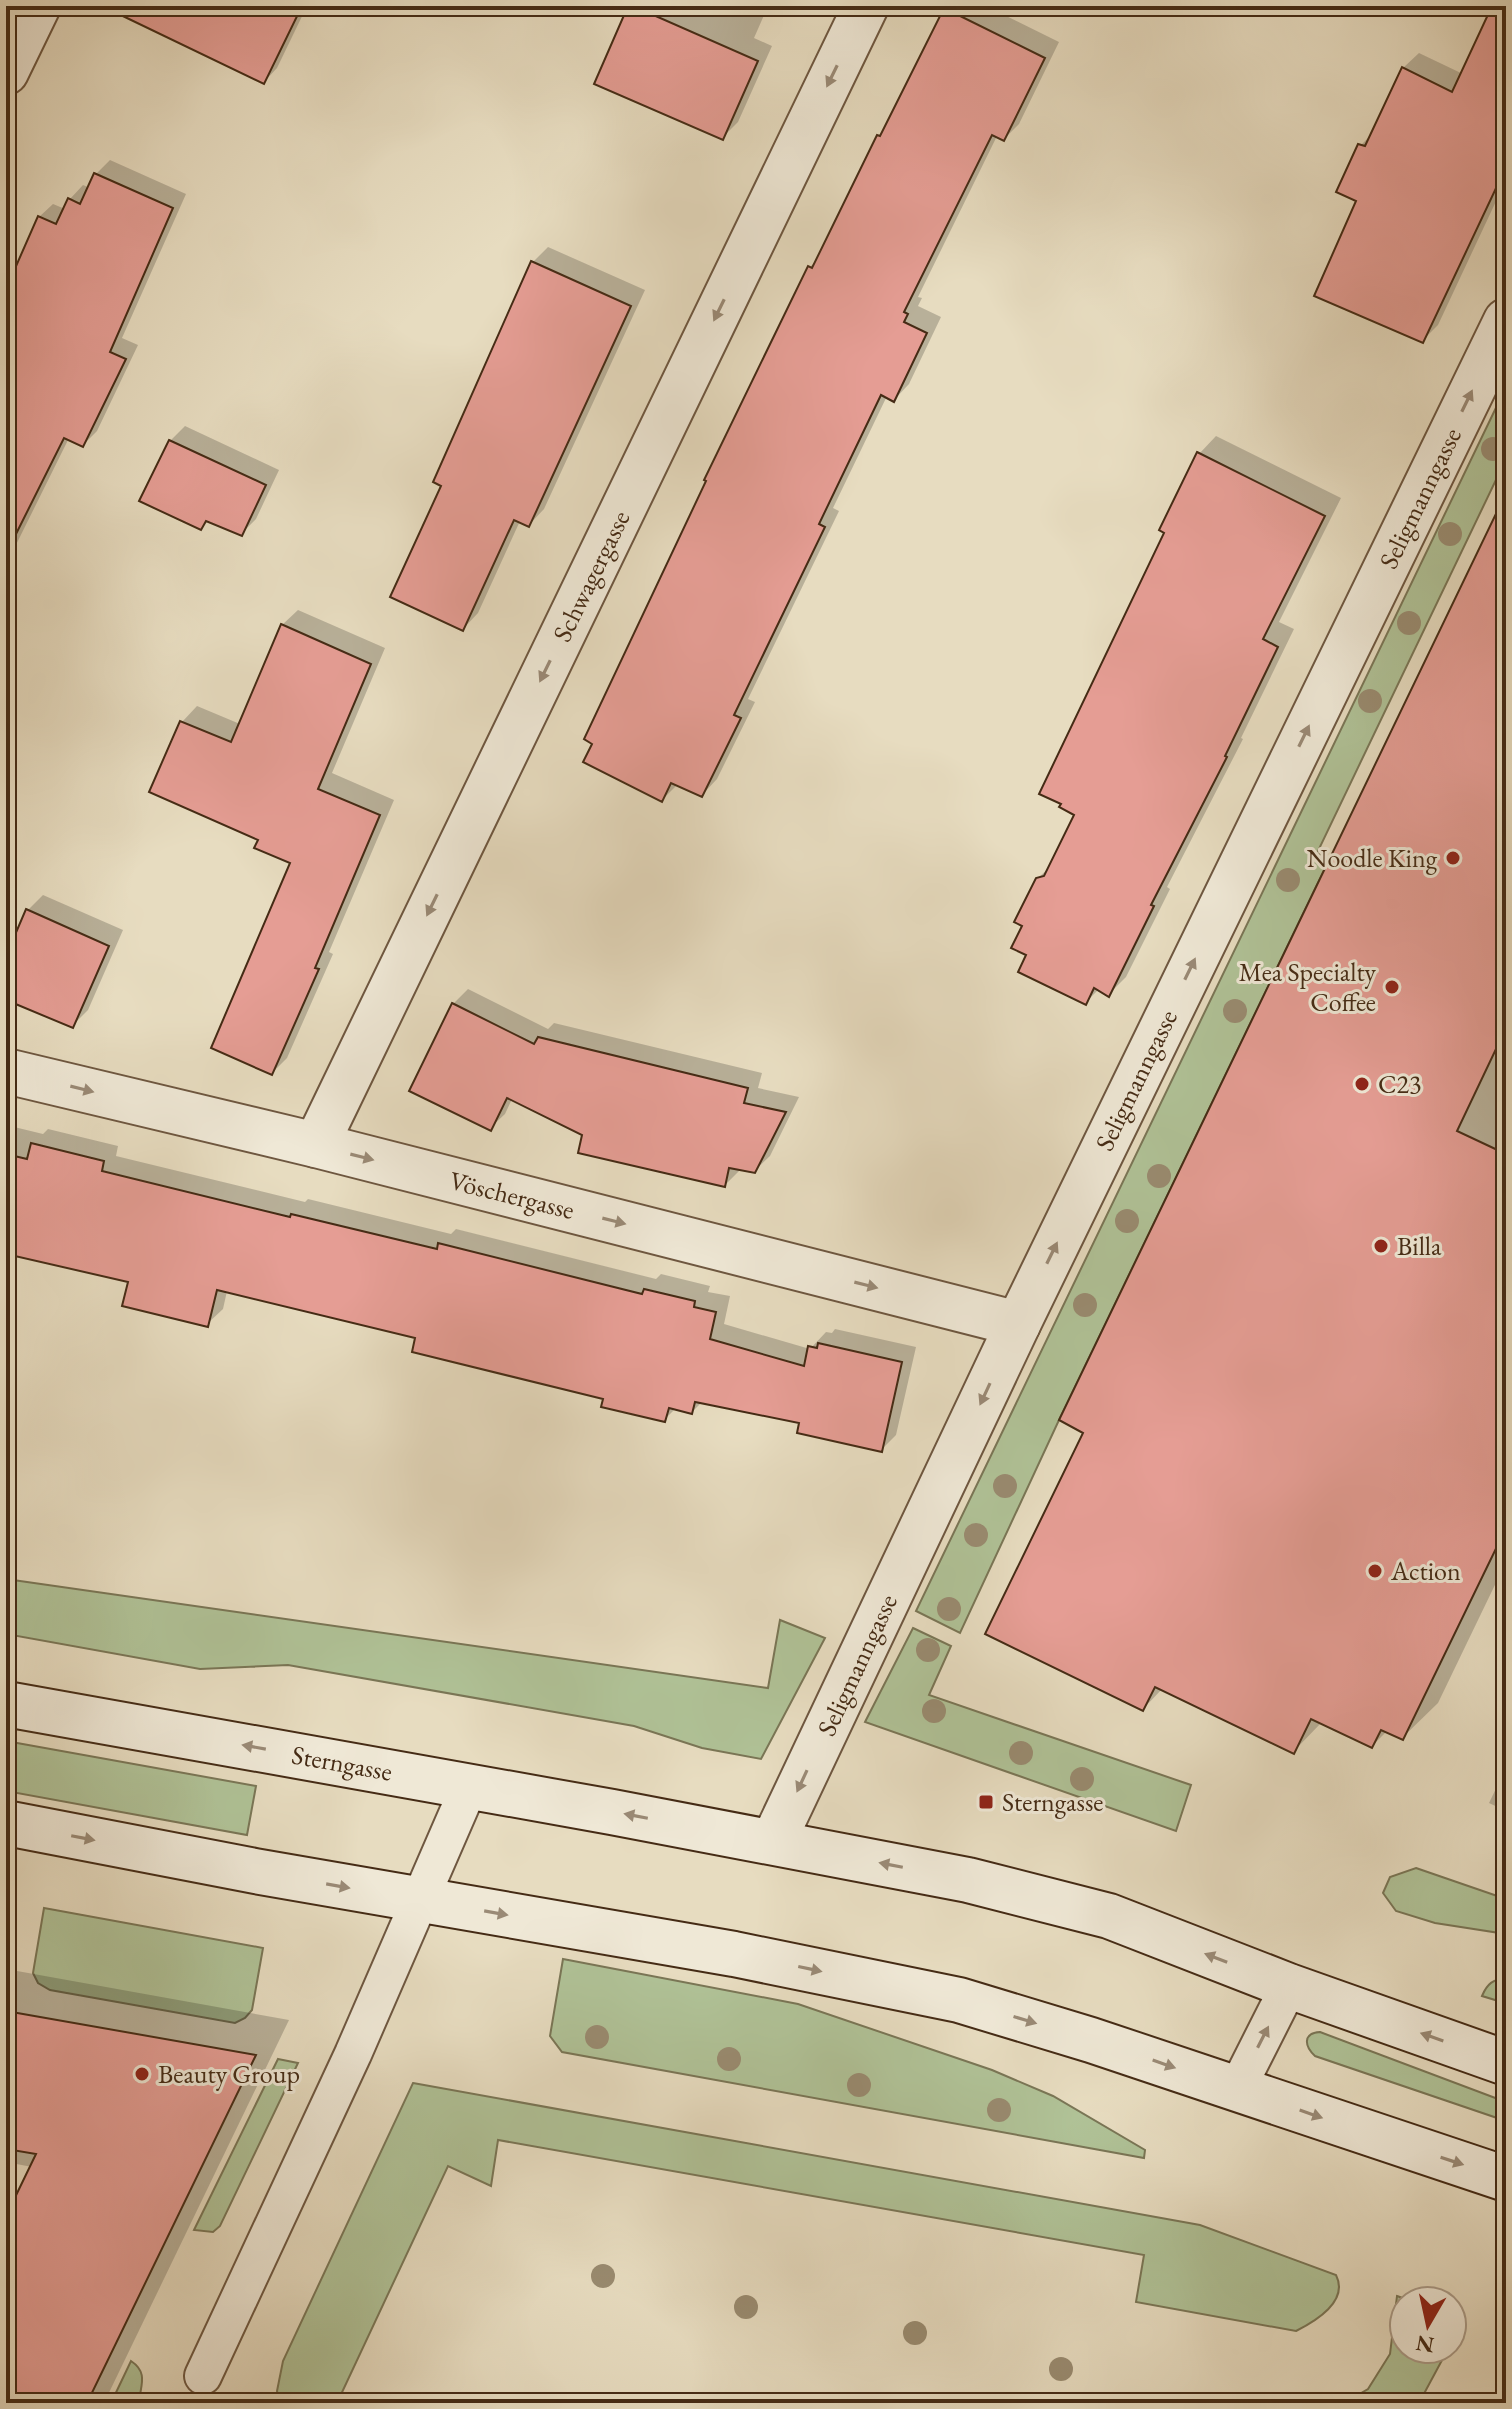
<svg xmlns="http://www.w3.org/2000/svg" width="1512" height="2409" font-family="'EB Garamond',serif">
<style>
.green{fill:#b0c297;stroke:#7a7656;stroke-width:2}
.shadow{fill:#0003}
.building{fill:#e59d94;stroke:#452b15;stroke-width:2}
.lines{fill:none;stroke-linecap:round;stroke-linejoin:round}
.service-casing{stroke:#6e5740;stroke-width:40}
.minor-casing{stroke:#6e5740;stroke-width:48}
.secondary-casing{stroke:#452b15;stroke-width:48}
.service{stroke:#efe8d6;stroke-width:36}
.minor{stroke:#efe8d6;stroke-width:44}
.secondary{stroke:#efe8d6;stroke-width:44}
.tree{fill:#998b70}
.oneway{fill:#9a8a76}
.poi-dot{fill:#8f2418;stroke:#efe8d6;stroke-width:3}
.labels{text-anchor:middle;stroke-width:6;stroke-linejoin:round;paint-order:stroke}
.street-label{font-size:26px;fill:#452b15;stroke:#efe8d6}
.poi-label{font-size:26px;fill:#452b15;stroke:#efe8d6;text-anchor:start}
</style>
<rect width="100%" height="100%" fill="#e7dcc0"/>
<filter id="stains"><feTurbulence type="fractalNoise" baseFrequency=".0025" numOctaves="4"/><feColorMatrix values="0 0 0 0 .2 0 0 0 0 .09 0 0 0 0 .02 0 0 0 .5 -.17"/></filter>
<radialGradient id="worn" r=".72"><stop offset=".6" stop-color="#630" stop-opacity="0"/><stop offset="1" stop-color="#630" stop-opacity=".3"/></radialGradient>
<g class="green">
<polygon points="1506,387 1506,459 1317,853 1329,860 1059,1420 960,1633 916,1611"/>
<polygon points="6,1579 768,1688 780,1620 825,1638 761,1759 702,1748 634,1726 288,1665 200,1669 6,1634"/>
<polygon points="913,1628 951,1646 929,1695 1191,1785 1176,1831 865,1722"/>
<polygon points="6,1741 256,1786 247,1835 6,1791"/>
<polygon points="1416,1868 1506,1899 1506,1934 1435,1923 1396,1911 1383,1893 1390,1877"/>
<polygon points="44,1908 263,1948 252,2010 245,2018 235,2023 50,1990 38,1983 33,1973"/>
<polygon points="563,1959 798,2004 992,2070 1053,2096 1145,2150 1144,2158 562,2052 550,2036"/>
<path d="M1506,1978V2007L1495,2000L1482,1996C1487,1984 1493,1979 1506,1978Z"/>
<path d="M1320,2032L1506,2102V2121L1315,2056C1304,2046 1303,2033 1320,2032Z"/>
<polygon points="278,2059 298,2063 220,2226 213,2232 194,2230"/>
<path d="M413,2083L1200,2225L1336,2275C1349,2301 1316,2321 1296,2331L1136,2302L1144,2255L498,2140L491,2186L448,2166L337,2403H279L277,2391L283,2361Z"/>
<polygon points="1397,2296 1411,2301 1404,2301 1404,2349 1448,2349 1419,2403 1344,2403 1368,2389 1390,2354"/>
<path d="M131,2361C149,2373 140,2386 139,2403H111Z"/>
</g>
<g class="shadow">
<polygon points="136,6 307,6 277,68 264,82"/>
<polygon points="630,6 768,6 754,38 772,46 738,122 722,138"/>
<polygon points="949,6 986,6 1059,42 1019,124 1004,139 997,136 918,297 922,298 918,306 941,317 909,384 894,400 887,396 833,508 839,511 748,699 755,702 717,779 702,795 678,784 662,800 810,267 819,258 878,136 886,128"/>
<polygon points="1494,6 1506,6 1506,180 1438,325 1422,341 1358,200 1360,146 1375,131 1403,68 1419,53 1463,74"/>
<polygon points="110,160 186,194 122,338 138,345 97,431 83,445 69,438 6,565 6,291 39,217 53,204 65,209 70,199 83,185 90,188 96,174"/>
<polygon points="548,247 645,290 544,509 529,525 520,521 478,613 463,629 444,485 533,262"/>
<polygon points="185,426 279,470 256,519 241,534 209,520 201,527 170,441"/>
<polygon points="1216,436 1341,498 1279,622 1294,629 1241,738 1243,739 1167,887 1170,889 1126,977 1109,994 1099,989 1086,1002 1029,955 1024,926 1037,879 1052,865 1077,814 1167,532 1199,454"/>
<polygon points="1506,498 1506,1562 1438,1703 1402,1738 1387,1731 1372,1746 1322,1722 1294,1751 1163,1688 1143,1709 1085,1432"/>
<polygon points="6,602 13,606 6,621"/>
<polygon points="298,610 385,648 332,773 394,800 329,952 333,954 287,1058 272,1073 293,862 260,839 152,791 182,722 197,706 240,724 282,625"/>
<polygon points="43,895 123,930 88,1010 72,1026 6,997 6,962 28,910"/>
<polygon points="468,989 548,1029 554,1023 762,1073 758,1088 799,1097 770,1156 754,1171 740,1170 725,1185 584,1134 512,1099 505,1114 490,1128 453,1004"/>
<polygon points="6,1125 43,1134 48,1129 118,1146 116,1156 305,1202 308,1199 451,1234 456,1229 656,1279 661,1274 710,1286 708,1292 730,1296 724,1324 810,1349 826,1332 832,1333 835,1329 916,1347 896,1435 881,1450 801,1422 702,1402 692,1412 676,1408 664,1420 606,1398 418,1336 227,1291 223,1309 207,1324 130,1280 6,1252"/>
<polygon points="1506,1768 1506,1811 1489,1803"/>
<polygon points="6,1969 289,2020 104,2403 6,2403 6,2221 32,2167 6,2162"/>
</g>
<g class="building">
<polygon points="102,6 302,6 264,84"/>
<polygon points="628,6 633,6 758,61 723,140 594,84"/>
<polygon points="1492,6 1506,6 1506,167 1423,343 1314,296 1356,201 1336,192 1358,144 1365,146 1402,67 1452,92"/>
<polygon points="944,8 1045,58 1004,141 992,135 904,312 908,314 904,322 927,333 894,402 881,395 819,524 825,527 734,715 741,718 702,797 671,783 662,802 583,762 592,744 584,739 706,481 704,480 808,266 812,268 877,135 880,136"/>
<polygon points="94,173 173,208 110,352 126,359 83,447 64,438 6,554 6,289 38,216 56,224 68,198 80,204"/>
<polygon points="531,261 631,306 529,527 514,520 463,631 390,597 441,486 433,482"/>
<polygon points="169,440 266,485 242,536 206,521 201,530 139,501"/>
<polygon points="1197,452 1325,516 1263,639 1278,647 1225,756 1227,757 1151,905 1154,906 1109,997 1094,988 1086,1005 1018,972 1026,955 1011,948 1022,926 1014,922 1036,878 1044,876 1074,815 1059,807 1061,804 1039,794 1164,533 1159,530"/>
<polygon points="1506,493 1506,1028 1457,1131 1506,1154 1506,1528 1403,1740 1381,1730 1372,1748 1311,1719 1294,1754 1155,1687 1143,1711 985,1634 1083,1433 1059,1420"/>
<polygon points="281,624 371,664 318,789 380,815 315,968 319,969 272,1075 211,1048 290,863 254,848 258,840 149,792 180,721 231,742"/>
<polygon points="26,909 109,946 73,1028 6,1000 6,956"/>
<polygon points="452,1003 534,1044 538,1037 748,1088 744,1103 786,1112 755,1173 729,1168 725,1187 578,1153 582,1135 507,1098 491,1131 409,1091"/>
<polygon points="31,1143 104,1161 102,1171 290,1217 291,1214 437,1249 438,1243 642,1294 644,1289 695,1301 694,1307 716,1312 710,1339 804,1366 808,1346 817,1348 818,1343 902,1362 882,1452 797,1433 799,1423 695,1402 692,1414 669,1408 665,1422 601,1407 603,1399 412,1352 415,1338 217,1290 208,1327 122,1306 128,1282 6,1254 6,1154 27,1159"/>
<polygon points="6,2011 256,2055 87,2403 6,2403 6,2216 36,2154 6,2149"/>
</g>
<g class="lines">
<defs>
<g id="service">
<polyline points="1237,2089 1289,1986"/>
<polyline points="203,2376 353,2054 469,1787"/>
</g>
<g id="minor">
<polyline points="6,72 38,6"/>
<polyline points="6,1071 316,1145 1018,1324"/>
<polyline points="316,1145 866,6"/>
<polyline points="773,1842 1018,1324 1506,321"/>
</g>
<g id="secondary">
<polyline points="6,1704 612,1812 968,1880 1109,1916 1289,1986 1506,2063"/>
<polyline points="6,1823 255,1871 734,1954 959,2000 1091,2040 1506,2179"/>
</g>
</defs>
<use href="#service" class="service-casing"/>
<use href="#minor" class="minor-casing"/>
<use href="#secondary" class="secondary-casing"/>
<use href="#service" class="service"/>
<use href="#minor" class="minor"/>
<use href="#secondary" class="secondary"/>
</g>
<g class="tree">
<circle cx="1493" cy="449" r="12"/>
<circle cx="1450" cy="534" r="12"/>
<circle cx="1409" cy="623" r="12"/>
<circle cx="1370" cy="701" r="12"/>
<circle cx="1288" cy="880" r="12"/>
<circle cx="1235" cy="1011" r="12"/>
<circle cx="1159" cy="1176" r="12"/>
<circle cx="1127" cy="1221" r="12"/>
<circle cx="1085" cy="1305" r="12"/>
<circle cx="1005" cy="1486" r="12"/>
<circle cx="976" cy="1535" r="12"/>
<circle cx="949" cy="1609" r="12"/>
<circle cx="928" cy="1650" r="12"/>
<circle cx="934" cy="1711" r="12"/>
<circle cx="1021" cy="1753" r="12"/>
<circle cx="1082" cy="1779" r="12"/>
<circle cx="597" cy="2037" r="12"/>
<circle cx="729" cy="2059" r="12"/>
<circle cx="859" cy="2085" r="12"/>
<circle cx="999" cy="2110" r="12"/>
<circle cx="603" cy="2276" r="12"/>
<circle cx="746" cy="2307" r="12"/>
<circle cx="915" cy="2333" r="12"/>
<circle cx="1061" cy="2369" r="12"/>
</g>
<defs><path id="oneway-solid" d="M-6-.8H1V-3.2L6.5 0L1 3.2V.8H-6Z" transform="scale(2)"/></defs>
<g class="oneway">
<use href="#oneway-solid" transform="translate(832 76) rotate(116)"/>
<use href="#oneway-solid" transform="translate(719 310) rotate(116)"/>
<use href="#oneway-solid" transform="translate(1467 401) rotate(-64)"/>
<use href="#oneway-solid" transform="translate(545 671) rotate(116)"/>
<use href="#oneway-solid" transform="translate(1304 736) rotate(-64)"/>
<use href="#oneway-solid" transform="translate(432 905) rotate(116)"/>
<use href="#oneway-solid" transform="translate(1190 969) rotate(-64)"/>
<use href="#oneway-solid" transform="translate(82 1089) rotate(14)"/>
<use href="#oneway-solid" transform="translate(362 1157) rotate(14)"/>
<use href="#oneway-solid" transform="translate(614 1221) rotate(14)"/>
<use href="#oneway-solid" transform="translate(1052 1253) rotate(-64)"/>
<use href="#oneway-solid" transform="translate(866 1285) rotate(14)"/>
<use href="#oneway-solid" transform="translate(985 1394) rotate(115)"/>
<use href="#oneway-solid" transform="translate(254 1747) rotate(-170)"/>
<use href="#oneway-solid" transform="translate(802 1781) rotate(115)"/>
<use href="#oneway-solid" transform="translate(636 1816) rotate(-169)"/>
<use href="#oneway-solid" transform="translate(83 1838) rotate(11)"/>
<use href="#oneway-solid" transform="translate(891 1865) rotate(-169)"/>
<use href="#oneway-solid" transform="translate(338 1886) rotate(10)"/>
<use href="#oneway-solid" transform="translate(496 1913) rotate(10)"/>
<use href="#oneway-solid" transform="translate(1216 1958) rotate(-159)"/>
<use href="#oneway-solid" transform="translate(810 1969) rotate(12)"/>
<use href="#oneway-solid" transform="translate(1025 2020) rotate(17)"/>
<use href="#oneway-solid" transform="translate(1263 2037) rotate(-63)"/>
<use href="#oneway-solid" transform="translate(1432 2037) rotate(-161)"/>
<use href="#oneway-solid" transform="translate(1164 2064) rotate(19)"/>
<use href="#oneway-solid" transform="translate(1311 2114) rotate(19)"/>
<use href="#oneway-solid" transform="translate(1452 2161) rotate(18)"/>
</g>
<g class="poi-dot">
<circle cx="1453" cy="858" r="8"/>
<circle cx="1392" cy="987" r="8"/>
<circle cx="1362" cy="1084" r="8"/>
<circle cx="1381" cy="1246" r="8"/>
<circle cx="1375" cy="1571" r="8"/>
<rect x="978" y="1794" width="16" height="16" rx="4"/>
<circle cx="142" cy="2074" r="8"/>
</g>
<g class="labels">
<g class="street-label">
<text transform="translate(1420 498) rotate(-64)" y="9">Seligmanngasse</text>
<text transform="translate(591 576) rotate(-64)" y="9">Schwagergasse</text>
<text transform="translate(1136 1080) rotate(-64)" y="9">Seligmanngasse</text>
<text transform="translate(512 1195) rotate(14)" y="9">Vöschergasse</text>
<text transform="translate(857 1665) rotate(-65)" y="9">Seligmanngasse</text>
<text transform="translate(342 1763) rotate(10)" y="9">Sterngasse</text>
</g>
<g class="poi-label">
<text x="1437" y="867" text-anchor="end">Noodle King</text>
<text x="1376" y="981" text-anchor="end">Mea Specialty<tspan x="1376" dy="30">Coffee</tspan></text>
<text x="1378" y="1093">C23</text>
<text x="1397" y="1255">Billa</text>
<text x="1391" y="1580">Action</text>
<text x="1002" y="1811">Sterngasse</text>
<text x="158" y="2083">Beauty Group</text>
</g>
</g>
<rect width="1512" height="2409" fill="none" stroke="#e7dcc0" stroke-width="32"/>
<rect x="8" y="8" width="1496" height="2393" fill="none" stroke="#452b15" stroke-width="4"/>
<rect x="16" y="16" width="1480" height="2377" fill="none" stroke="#452b15" stroke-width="2"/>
<g transform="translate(1428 2325) rotate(189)"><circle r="38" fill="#efe8d6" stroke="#ab9c89" stroke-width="2"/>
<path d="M0-6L14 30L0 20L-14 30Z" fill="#8f2418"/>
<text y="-12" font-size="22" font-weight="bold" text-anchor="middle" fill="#452b15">N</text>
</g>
<rect width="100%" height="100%" filter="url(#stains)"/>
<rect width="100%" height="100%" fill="url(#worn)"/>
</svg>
